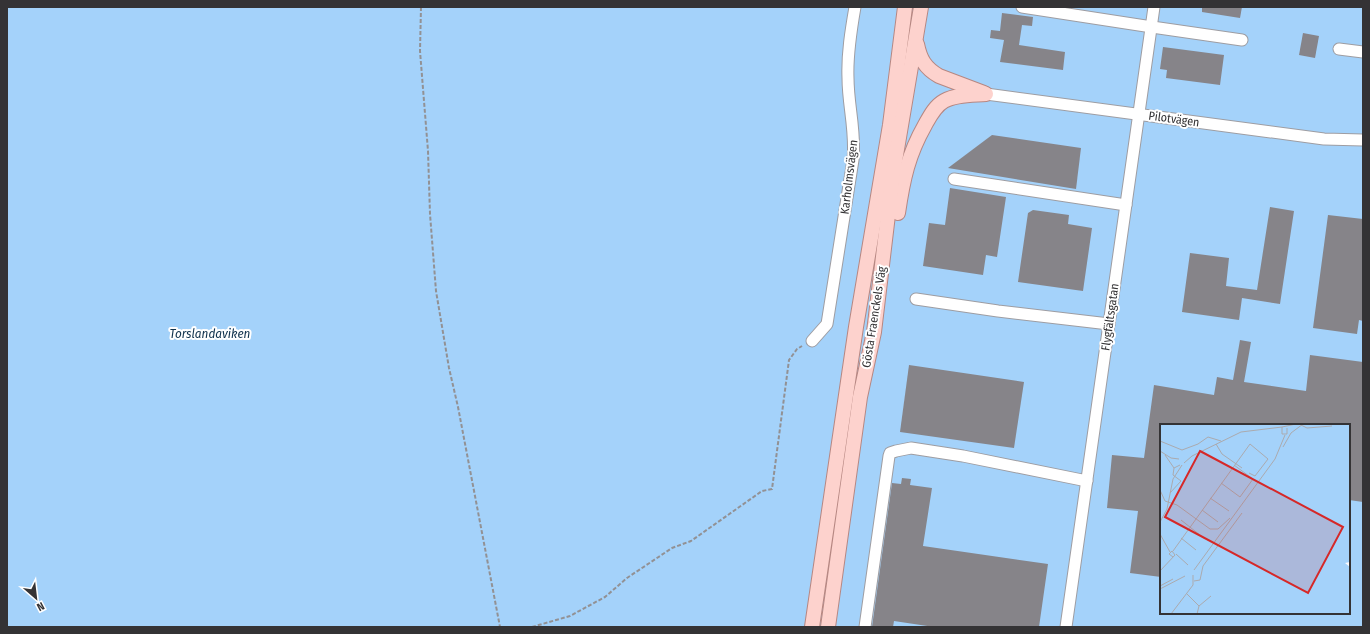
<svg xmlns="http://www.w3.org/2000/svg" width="1370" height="634" font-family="'Fira Sans Condensed',sans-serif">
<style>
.water{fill:#a4d2fa;stroke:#82a2bf;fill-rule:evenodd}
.building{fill:#868489}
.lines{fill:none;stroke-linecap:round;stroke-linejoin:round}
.minor-casing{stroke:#9e9da2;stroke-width:13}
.major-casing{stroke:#b68782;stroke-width:16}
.path{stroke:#929194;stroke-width:2;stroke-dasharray:4 2;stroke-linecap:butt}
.minor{stroke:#fff;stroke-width:11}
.major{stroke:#fdd2cd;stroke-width:14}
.labels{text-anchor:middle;stroke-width:4;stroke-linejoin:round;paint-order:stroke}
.street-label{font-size:12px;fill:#343335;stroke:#fff}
.water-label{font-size:13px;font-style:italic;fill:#10324d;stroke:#fff}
.inset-road{fill:none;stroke:#abaaae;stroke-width:1}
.view{fill:#d62828;fill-opacity:0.15;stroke:#d62828;stroke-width:2}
.inset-edge{fill:none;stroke:#343335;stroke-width:2}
</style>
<rect width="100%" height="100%" fill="#fbfafe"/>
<path class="water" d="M7,7H1363V627H7ZM1161,425H1349V613H1161Z"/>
<g class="building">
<polygon points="1202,7 1242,7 1240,18 1202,12"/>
<polygon points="1002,13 1033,17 1032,26 1022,25 1019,45 1065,52 1063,70 1000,62 1004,40 990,38 991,30 1000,31"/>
<polygon points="1303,33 1319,36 1315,58 1299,55"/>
<polygon points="1163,47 1224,55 1220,85 1166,78 1167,70 1160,69"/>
<polygon points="992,135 1081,148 1076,189 948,168"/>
<polygon points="950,188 1006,197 997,257 986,255 983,275 923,266 929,223 945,225"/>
<polygon points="1270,207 1294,211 1280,304 1242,298 1239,320 1182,312 1190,253 1229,258 1226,286 1257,290"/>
<polygon points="1033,210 1069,215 1068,224 1092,228 1083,291 1018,282 1028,213"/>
<polygon points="1328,215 1363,219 1363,321 1359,320 1357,334 1313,328"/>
<polygon points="1240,340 1251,342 1244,382 1306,391 1310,355 1363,362 1363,502 1349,500 1349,425 1161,425 1161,577 1130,573 1138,511 1107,508 1112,455 1144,458 1154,385 1214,395 1217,377 1233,380"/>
<polygon points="909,365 1024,382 1014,448 900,432"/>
<polygon points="902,478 911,479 910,485 932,488 923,546 1048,564 1039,627 934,627 894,621 893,627 872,627 892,483 901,484"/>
</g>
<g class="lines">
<defs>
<g id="minor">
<polyline points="1022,7 1152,27 1242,40"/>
<polyline points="1339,49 1363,52"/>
<polyline points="986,94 1324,139 1363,140"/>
<polyline points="954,179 1126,205"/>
<polyline points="916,299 998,311 1109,324"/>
<path d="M812,341L827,324L853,160C856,131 848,106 848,78C847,54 851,30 855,7"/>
<polyline points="865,627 889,456 890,453 896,451 911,448 963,456 1087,481"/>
<polyline points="1066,627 1154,7"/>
</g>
<g id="major">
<path d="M917,44C920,59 925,68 939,76L984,93"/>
<path d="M898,213C903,179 908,155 925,125C930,116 935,106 944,101C956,94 973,95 986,94"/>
<polyline points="812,627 856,327 890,125 905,7"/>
<polyline points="828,627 860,397 874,332 893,173 921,7"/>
</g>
</defs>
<use href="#minor" class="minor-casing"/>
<use href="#major" class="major-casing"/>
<g class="path">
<polyline points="421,7 420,51 428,151 430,214 436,291 449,368 458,407 500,627"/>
<polyline points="532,627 570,616 605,597 627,578 672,548 691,541 762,491 772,489 789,360 797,349 802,346"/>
</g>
<use href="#minor" class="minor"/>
<use href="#major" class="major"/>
</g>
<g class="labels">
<g class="street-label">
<text transform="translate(1174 119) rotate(8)" y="4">Pilotvägen</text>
<text transform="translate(849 177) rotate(-83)" y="4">Karholmsvägen</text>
<text transform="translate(874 317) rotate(-81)" y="4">Gösta Fraenckels Väg</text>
<text transform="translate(1110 317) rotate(-82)" y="4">Flygfältsgatan</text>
</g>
<g class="water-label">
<text x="210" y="338">Torslandaviken</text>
</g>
</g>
<g transform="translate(1160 424)">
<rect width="190" height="190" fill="#fbfafe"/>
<path d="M0,0H190V138L185,139L190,143V190H0Z" fill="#a4d2fa"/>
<path class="inset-road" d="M141,1L147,4L172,2M127,4V10H122V3L136,0M0,17L22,26L38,20L48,13L61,17M56,20L62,30L82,44M123,23L131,9L143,0M0,27L11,34L19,35M5,31L14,44M24,39L32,32L81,8L122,3M61,59L80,73L93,55L74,41M0,66L5,77L17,81L50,105M10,69L21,57L13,51L14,44L20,41M50,74L69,87M42,86L58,98M21,96L45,115M0,98L7,85L13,55L22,41M50,105H58L70,94M0,110L10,128M21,114L36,126M13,127L90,20L108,35L95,52L89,49M16,130L28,141M34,146L115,35L125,11M0,147L15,131L12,127L9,130L13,133M34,157L40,156L43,142L82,89M0,162L13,155M0,165L25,152M27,170L39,182L37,190M39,182L51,172M11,190L33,161V151"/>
<path class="view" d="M40,27L183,103L148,169L5,93Z"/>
<rect width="190" height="190" class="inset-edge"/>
</g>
<rect width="1370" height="634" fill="none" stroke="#343335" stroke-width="16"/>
<g transform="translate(36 598) rotate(152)" stroke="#ffffff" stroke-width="3" paint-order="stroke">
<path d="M0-3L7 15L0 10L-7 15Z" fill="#343335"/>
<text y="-6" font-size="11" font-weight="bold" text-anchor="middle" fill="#343335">N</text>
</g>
</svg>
